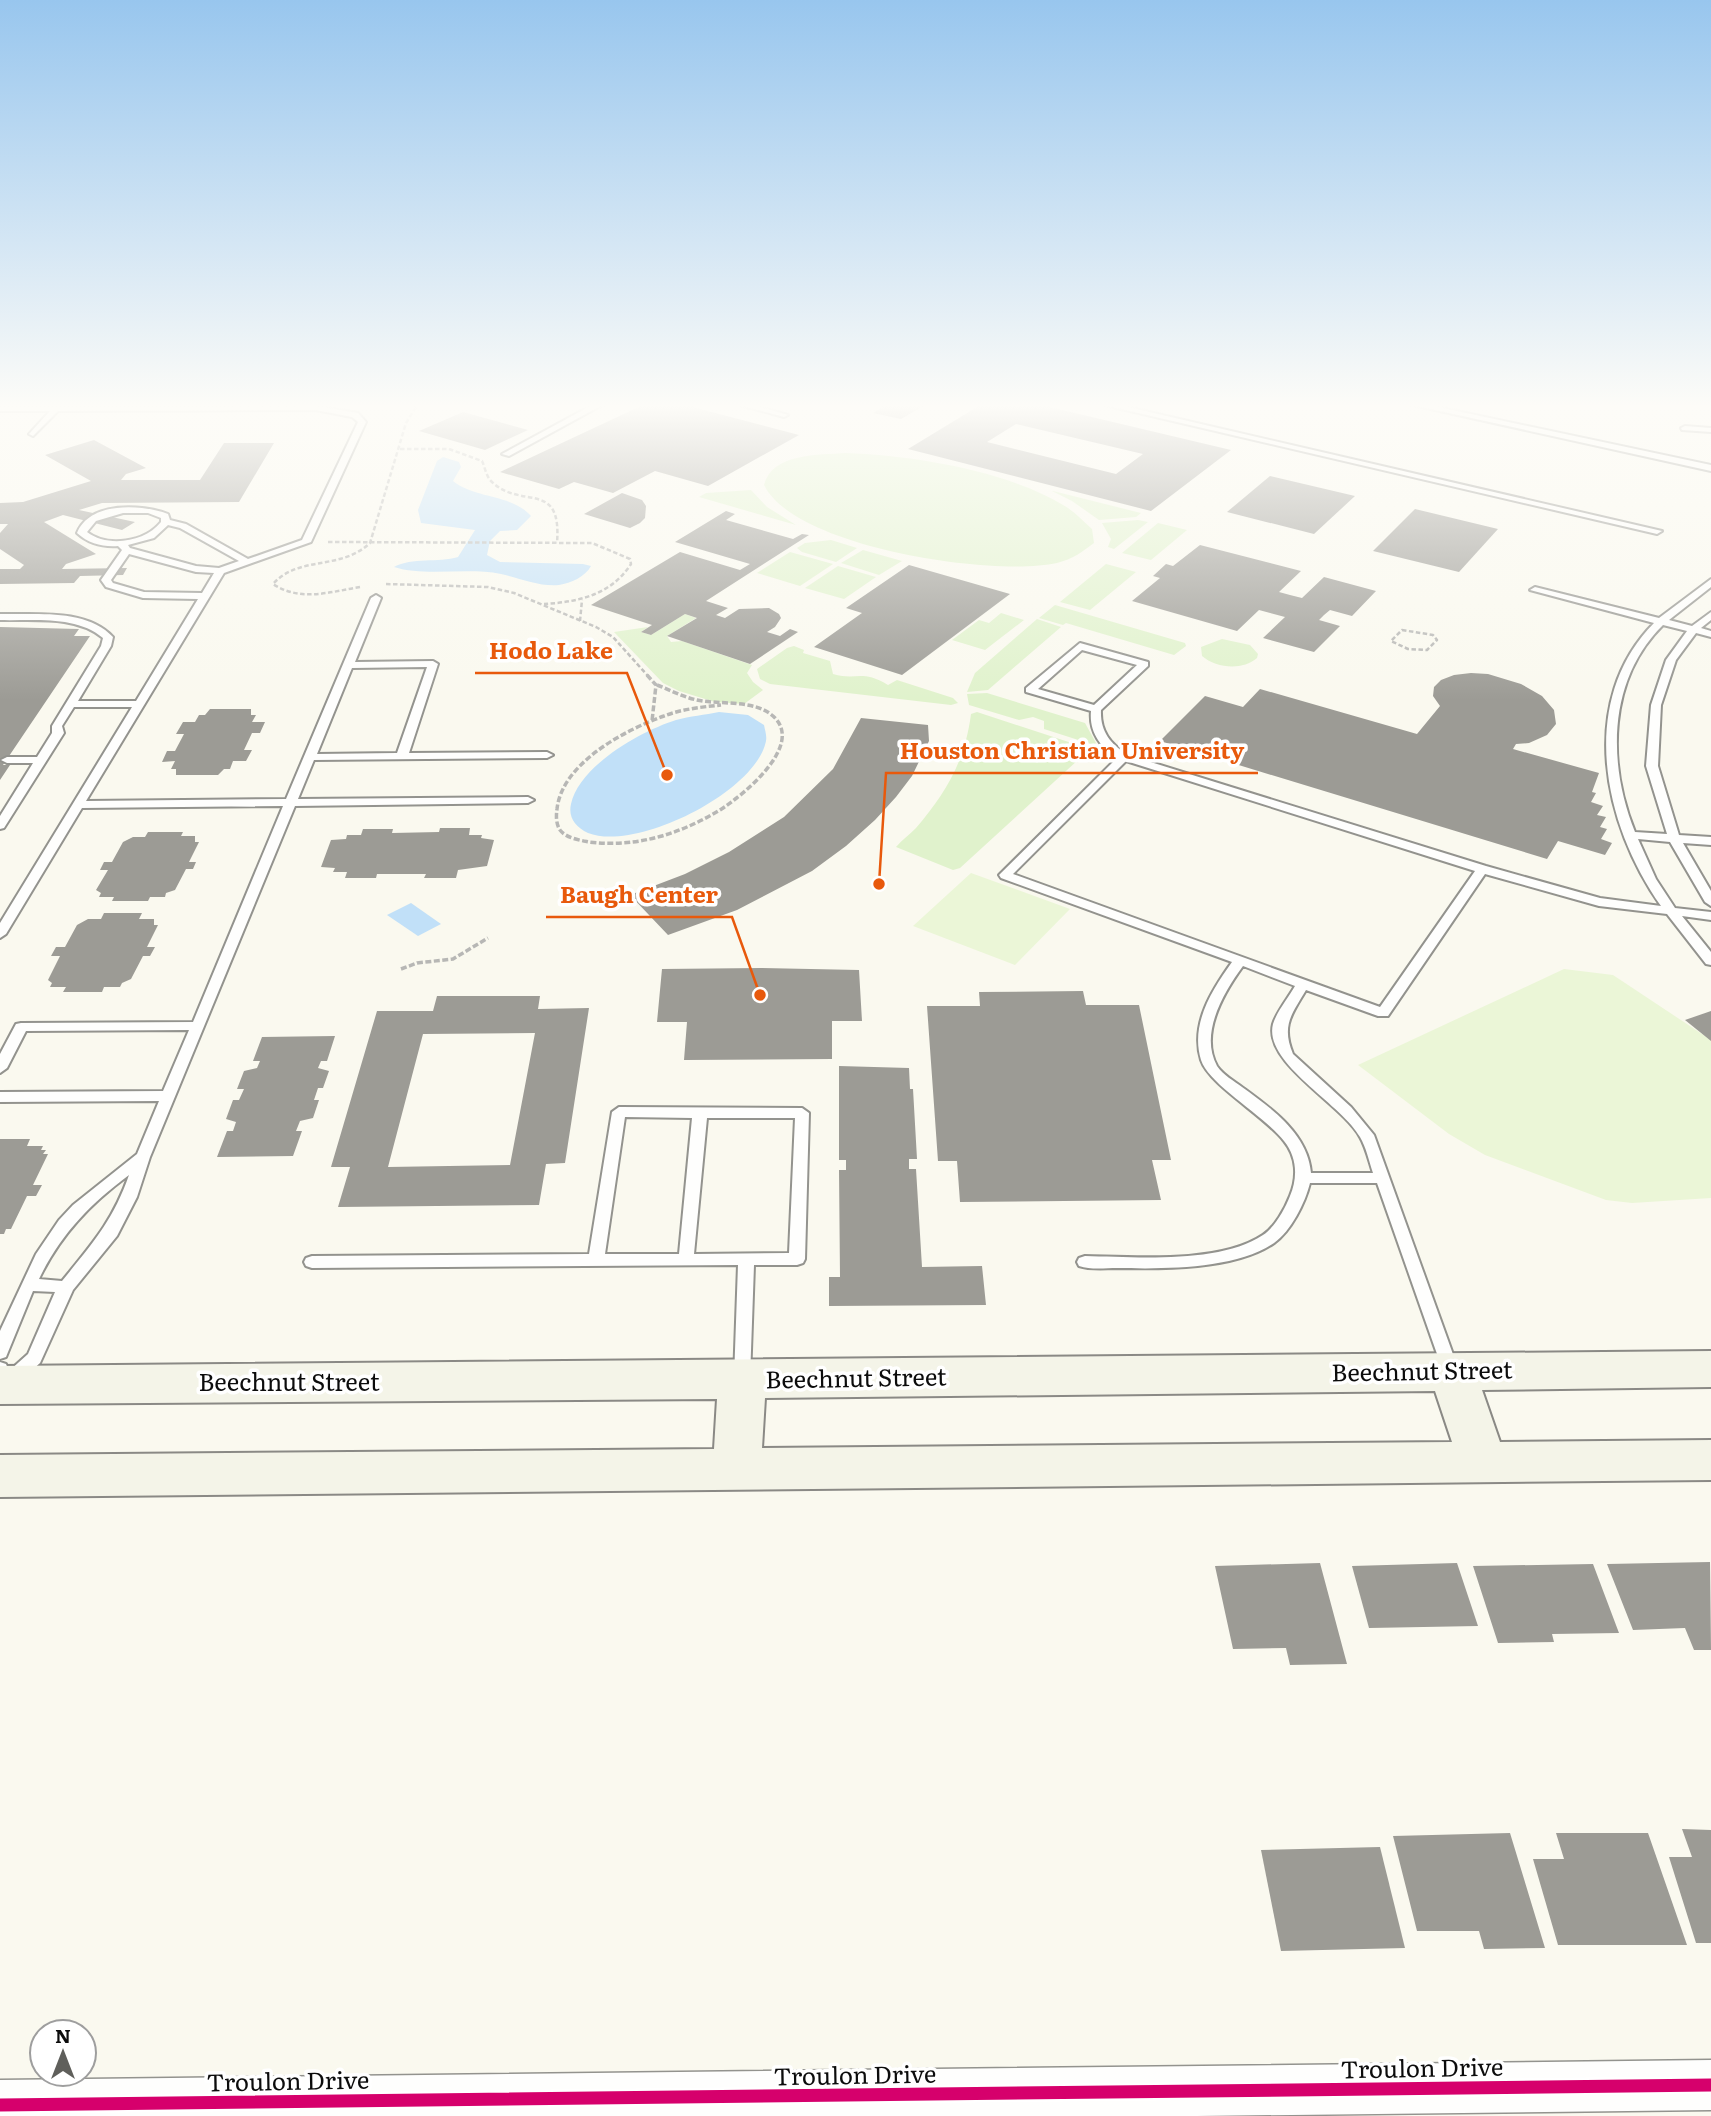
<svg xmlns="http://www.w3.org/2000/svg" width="1711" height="2116" font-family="Literata,serif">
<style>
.green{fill:#e0f2cc}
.pitch{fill:#ebf6d7}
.water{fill:#c1e0f8}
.building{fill:#9c9b95;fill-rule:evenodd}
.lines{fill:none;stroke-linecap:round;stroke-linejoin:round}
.lane-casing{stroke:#93938e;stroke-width:4}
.street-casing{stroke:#93938e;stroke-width:3}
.secondary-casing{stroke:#8a8985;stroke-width:4}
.path-far1{stroke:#b7b7b5;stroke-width:2.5;stroke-dasharray:4.5 2.5;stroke-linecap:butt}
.path{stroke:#b7b7b5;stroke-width:3.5;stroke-dasharray:6 2.5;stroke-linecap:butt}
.lane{fill:#fefefd;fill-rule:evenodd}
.street{fill:#fefefd;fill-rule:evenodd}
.secondary{fill:#f4f4e8;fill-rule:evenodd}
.cycleway-casing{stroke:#fff;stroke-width:18}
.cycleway{stroke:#d6006c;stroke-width:13}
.labels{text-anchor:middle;stroke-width:7;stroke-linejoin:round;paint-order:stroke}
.near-street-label{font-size:24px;fill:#0c0c0c;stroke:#fff}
.leader{fill:none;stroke:#e8590c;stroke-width:2.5}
.callout-dot{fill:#e8590c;stroke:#fff;stroke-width:2.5}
.callout-label{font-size:23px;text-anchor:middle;font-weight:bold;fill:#e8590c;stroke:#fff;stroke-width:7;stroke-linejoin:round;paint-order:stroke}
</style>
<rect width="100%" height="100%" fill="#faf9ef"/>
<g class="green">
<path d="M846,453C911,455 1008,471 1063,505C1074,511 1083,521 1092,529L1094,543C1082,552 1073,559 1057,563C994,577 795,548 764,485C772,453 819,455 846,453Z"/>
<polygon points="751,490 767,507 796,525 699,497 706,493"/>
<polygon points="1052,491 1053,491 1141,513 1136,517 1099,520 1072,501"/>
<polygon points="1138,520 1148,522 1114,549 1108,547 1111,539 1102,523"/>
<polygon points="1158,523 1187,530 1151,560 1122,553"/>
<polygon points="831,540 857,548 836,562 802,552 797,548 805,543"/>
<polygon points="863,550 902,561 879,575 841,563"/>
<polygon points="790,552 833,564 800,586 757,573"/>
<polygon points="1106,564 1136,572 1090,610 1060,602"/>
<polygon points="838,566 876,577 844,599 805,588"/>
<polygon points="1055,605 1185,643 1186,646 1174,655 1066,623 1063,625 1039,618"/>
<polygon points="1001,613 1024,620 985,650 952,640 979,620 989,623"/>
<polygon points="685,614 696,618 667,636 671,642 682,641 752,665 747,673 753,682 763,690 744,704 715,702 679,691 663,683 614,632 648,627 641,632 651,635"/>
<polygon points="1037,619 1061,627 988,690 967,692 975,673"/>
<path d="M1222,639L1250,645L1258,654L1257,658C1242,671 1216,668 1202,656L1201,647Z"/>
<path d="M794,646L804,650L803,653L830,661L833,674C857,681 861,669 888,685L897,680L953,698L958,703L951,705L770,684L760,679L757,669L787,648Z"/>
<polygon points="987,693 1085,723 1096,743 1094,745 1044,729 1044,721 1033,717 1019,720 969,705 967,694"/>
<path d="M977,712L1090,749L960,868L953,870L896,847C902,840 909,835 916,828C946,793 965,761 971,714Z"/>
</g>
<g class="pitch">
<polygon points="971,873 1070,909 1015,965 913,926"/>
<polygon points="1564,969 1613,975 1711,1040 1711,1198 1632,1203 1606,1200 1485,1155 1449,1134 1358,1065"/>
</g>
<g class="water">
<path d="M443,457L459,462L461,467L453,481C475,499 512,494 531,516L517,530L500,531L490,541L487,555L500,562L583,564L591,566C585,577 571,583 559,585C540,587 520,578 501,574C467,567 425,577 394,567C412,557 438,563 458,557L475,530L421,523L418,510L437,461Z"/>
<path d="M719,712L748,715L764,725C765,730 767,736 766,741C756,792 636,852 588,833C575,827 568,817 571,804C579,766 641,731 676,720C690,716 705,715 719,712Z"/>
<polygon points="411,903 441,924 418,936 387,915"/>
</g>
<g class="building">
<polygon points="645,404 681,404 799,435 708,486 655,471 613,493 574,482 559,489 500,472"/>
<polygon points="887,404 927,404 901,419 873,413"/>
<path d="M982,404H1037L1231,450L1151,511L908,449ZM1016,424L1143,454L1116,474L987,442Z"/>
<polygon points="463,412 528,430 485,450 419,431"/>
<polygon points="94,440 146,468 126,474 121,480 200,480 224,443 274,443 239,502 102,503 79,510 135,522 122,530 63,515 44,522 96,554 66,564 62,569 127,568 123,575 80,576 74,583 0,584 0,569 20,569 24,565 0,549 0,533 8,524 0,524 0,503 23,502 91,481 45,455"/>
<polygon points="1270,476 1355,496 1314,534 1227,512"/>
<polygon points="622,493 642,500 646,506 645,518 640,523 630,528 584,514"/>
<polygon points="1415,509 1498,529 1459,572 1373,551"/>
<polygon points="726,511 735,514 726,520 793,539 802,534 809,535 706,601 728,608 716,615 725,618 739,609 769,608 779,614 781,618 775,627 767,632 780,636 790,629 798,632 750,664 667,636 697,618 685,614 651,635 641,632 652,625 591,605 680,552 740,570 750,564 675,542"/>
<polygon points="1200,545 1301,571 1279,592 1290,595 1302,598 1324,577 1376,591 1352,616 1330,610 1324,615 1319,620 1340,626 1314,652 1263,638 1285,617 1259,610 1237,631 1132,601 1160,578 1153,576 1166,564 1173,566"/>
<polygon points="909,565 1010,594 902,675 814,647 862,613 846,608"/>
<polygon points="0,627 79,629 74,636 90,636 3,765 10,765 0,780"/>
<polygon points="1471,673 1488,674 1521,684 1542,696 1554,710 1556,724 1547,735 1529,743 1516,744 1513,749 1599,773 1592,792 1596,793 1591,802 1603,806 1597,815 1606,817 1600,827 1607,829 1601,839 1612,843 1605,855 1558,841 1547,859 1160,741 1205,696 1243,707 1260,689 1417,734 1440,706 1433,696 1434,687 1441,680 1454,675"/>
<polygon points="210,709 251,709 251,715 256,715 252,722 265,722 260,733 252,733 244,750 252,750 246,761 233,761 230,769 224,769 218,775 176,775 176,769 171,769 175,761 162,762 167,751 175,751 184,734 176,734 183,722 195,722 199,715 205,715"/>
<polygon points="861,718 928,725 929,741 912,776 896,797 875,820 846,846 812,871 737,910 668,935 630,895 685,874 729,852 784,817 833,769"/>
<polygon points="440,828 470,828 469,835 482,835 481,838 494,840 487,866 458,870 456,878 424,878 426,874 377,874 376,878 345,878 347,872 333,872 335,868 321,867 331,840 346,839 347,835 361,835 363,829 393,829 392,833 439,832"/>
<polygon points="148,832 183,832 181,836 195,836 195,842 199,842 189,862 196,862 193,869 186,869 175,890 166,893 165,897 150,897 148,901 112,901 114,897 99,897 101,893 96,890 108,870 100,870 104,862 112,862 123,842 133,837 145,837"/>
<polygon points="104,913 142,913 139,919 154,919 154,925 158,925 147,947 155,947 150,956 143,956 131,979 122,983 120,987 104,987 102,992 63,992 66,987 50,987 52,983 48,980 60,956 51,956 56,947 65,947 77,925 88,919 101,919"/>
<polygon points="761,968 859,970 862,1021 832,1021 832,1059 684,1060 687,1022 657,1022 662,969"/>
<polygon points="1083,991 1086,1005 1139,1005 1171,1160 1152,1160 1161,1200 960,1202 957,1161 938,1161 927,1006 980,1006 979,992"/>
<path d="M437,996H540L538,1009L589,1008L565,1163L546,1164L539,1205L338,1207L350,1167H331L377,1011H433ZM535,1033L510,1165L388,1167L423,1034Z"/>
<polygon points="1711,1011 1711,1041 1685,1020"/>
<polygon points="335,1036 327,1061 321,1061 318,1068 329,1071 323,1088 318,1088 314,1100 319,1100 313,1118 300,1121 296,1131 302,1131 293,1156 217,1157 227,1131 233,1131 236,1122 226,1119 233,1100 239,1100 244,1089 237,1089 244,1071 257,1068 260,1061 253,1061 262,1037"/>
<polygon points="839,1066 909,1068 910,1089 913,1089 917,1159 909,1159 909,1169 916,1169 922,1267 982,1266 986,1305 829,1306 829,1277 840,1277 839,1170 846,1170 846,1160 839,1160"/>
<polygon points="0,1139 30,1139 27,1146 43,1146 41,1150 46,1150 43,1154 48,1154 33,1185 42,1185 36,1196 27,1196 11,1229 6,1229 4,1234 0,1234"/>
<polygon points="1710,1562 1711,1650 1694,1650 1685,1628 1633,1630 1607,1564"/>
<polygon points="1320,1563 1347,1664 1290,1665 1286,1648 1233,1649 1215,1566"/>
<polygon points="1457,1563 1478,1626 1369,1628 1352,1566"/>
<polygon points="1593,1564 1619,1633 1552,1634 1554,1642 1498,1643 1473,1566"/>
<polygon points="1682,1829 1711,1830 1711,1943 1696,1943 1669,1857 1692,1857"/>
<polygon points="1510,1833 1545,1948 1484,1949 1479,1931 1417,1931 1393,1836"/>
<polygon points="1556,1833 1648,1833 1687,1945 1558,1945 1533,1859 1564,1859"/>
<polygon points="1380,1847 1405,1948 1281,1951 1261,1850"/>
</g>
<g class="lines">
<defs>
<g id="lane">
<polygon points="594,404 604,404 509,456 502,454"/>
<polygon points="736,404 750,404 788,415 784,417"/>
<polygon points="1100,404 1115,404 1662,531 1657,534"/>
<polygon points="1408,404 1424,404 1711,465 1711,471"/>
<path d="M316,406L358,413L366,422L311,542L224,573L86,801L286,799L371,598L376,595L381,598L355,662L433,661L438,664L409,753L547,752L553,755L547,758L314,760L298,799L528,797L534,800L528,803L295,806L150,1157L137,1197L117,1236L73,1290L40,1363L10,1390H0V1362L6,1364L9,1371L28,1354L55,1292L33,1291L8,1352L6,1357L0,1359V1331L36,1254L59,1220L73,1205L137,1154L159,1101L0,1102V1092L163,1091L189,1030L26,1031L7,1068L0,1073V1054L16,1024L21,1023L193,1022L283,806L82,808L6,934L0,938V923L132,707H74L62,726L64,733L4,828L0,829V816L33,763H7L1,760L7,757H37L52,733V726L101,646L103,638C76,615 33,621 0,620V614C36,615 86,608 113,637L111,646L78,701H136L198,599L143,598L106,587L101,580L122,550L118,546C103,547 89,544 77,533C90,501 142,504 168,514L170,520L186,524L248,559L302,540L358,422L352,417L316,410L58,411L33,436L29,434L50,411H0V407ZM123,513H148L161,518V522C145,542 108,548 87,532L96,521ZM168,525L180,528L239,561L219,568L196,566L130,548L128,545L154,538ZM129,554L196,572L214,573L202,593L144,592L113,583L111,580ZM427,667L397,753L317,754L352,668ZM129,1175C113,1221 92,1244 62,1281L39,1279C60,1235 90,1204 129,1175Z"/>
<polygon points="1685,426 1711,428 1711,432 1682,430 1681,428"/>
<path d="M1711,579V587L1669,620L1692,626L1711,612V620L1701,628L1711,631V637L1696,633L1676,660L1661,705L1658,766L1679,835L1711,837V845L1683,843L1711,891V906L1705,902L1670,842L1638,839L1656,879L1675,908L1711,912V920L1682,916L1711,952V965L1706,964L1667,914L1599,906L1485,874L1388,1016H1378L1306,990C1292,1014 1281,1025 1293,1054L1351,1107L1374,1135L1459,1371L1457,1376L1451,1378L1445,1376L1443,1371L1377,1183H1310C1305,1203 1291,1231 1274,1243C1235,1270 1162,1269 1117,1268C1105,1268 1091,1270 1079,1266L1077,1262L1079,1258L1085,1256C1135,1257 1220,1264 1263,1235C1275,1227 1285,1209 1290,1196C1298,1177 1297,1157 1284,1141C1265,1116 1209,1085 1201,1060C1190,1024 1212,990 1232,962L1001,878L999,875L1117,758C1100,747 1089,732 1091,711L1026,692V688L1080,643L1148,662V666L1101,710C1100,731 1110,744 1128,755L1486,866L1600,898L1661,906C1603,824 1577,701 1654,623L1530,590L1535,587L1659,618ZM1663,625L1687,631L1666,660L1651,705L1646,766L1667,834L1635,832C1607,763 1608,679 1663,625ZM1082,650L1137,665L1094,705L1038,689ZM1126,761L1475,871L1380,1007L1013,874ZM1243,966L1295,986C1289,997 1277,1011 1273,1024C1263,1063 1342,1104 1360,1137C1366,1147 1369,1161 1373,1173H1311C1308,1134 1271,1108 1242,1087C1234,1081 1223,1075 1217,1066C1199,1033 1224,992 1243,966Z"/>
<path d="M619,1107L802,1108L809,1113L805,1259L803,1263L797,1265H754L750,1379L748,1384L742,1386L736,1384L734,1379L738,1265L312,1268L306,1266L304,1262L306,1258L312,1256L589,1254L612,1112ZM625,1117L692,1118L679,1254H605ZM707,1118H795L789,1253L694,1254Z"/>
</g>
<polygon id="street" points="1711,2060 1711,2110 1197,2116 0,2116 0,2080"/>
<path id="secondary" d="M1711,1351V1387L1482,1390L1500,1442L1711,1440V1480L0,1497V1455L714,1449L717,1399L0,1404V1366ZM1435,1391L1452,1442L762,1448L765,1398Z"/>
</defs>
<use href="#lane" class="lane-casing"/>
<use href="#street" class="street-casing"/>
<use href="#secondary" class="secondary-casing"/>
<g class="path-far1">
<path d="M400,449H449L482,461C485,467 486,476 491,481C521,511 562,478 557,543"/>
<path d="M328,542L592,543L630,559L631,564C611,595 578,602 544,604"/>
<polyline points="386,584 488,587 514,593 596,627 613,637 648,676"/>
<path d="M360,587C330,592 300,602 273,584C299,555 340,571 370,543L406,423L418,404"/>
<polyline points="580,621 582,600"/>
<polygon points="1402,630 1433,635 1437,640 1427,650 1408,649 1391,641"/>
</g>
<g class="path">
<polyline points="647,675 656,685 652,721"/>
<path d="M657,685C670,690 683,697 697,700C720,705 754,699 773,716C806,745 742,796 720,810C702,821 682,830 662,836C637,843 614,845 589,842C579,840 566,838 560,830C556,824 556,816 557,809C562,763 625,730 664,716C682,709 702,707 721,705"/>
<polyline points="401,969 417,963 453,959 488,938"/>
</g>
<use href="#lane" class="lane"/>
<use href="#street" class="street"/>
<use href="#secondary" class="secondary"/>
<defs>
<polyline id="cycleway" points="0,2105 1711,2085"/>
</defs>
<use href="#cycleway" class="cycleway-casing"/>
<use href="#cycleway" class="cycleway"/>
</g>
<linearGradient id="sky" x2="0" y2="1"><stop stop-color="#98c6ee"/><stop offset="0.58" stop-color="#fdfcf8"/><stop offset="1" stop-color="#fdfcf8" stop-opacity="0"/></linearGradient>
<rect width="1711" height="700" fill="url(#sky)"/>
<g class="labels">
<g class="near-street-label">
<text transform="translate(1422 1372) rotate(-1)" y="8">Beechnut Street</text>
<text transform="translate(856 1379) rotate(-1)" y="8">Beechnut Street</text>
<text x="289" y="1391">Beechnut Street</text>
<text transform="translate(1422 2069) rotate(-1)" y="8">Troulon Drive</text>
<text transform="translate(855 2076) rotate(-1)" y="8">Troulon Drive</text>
<text transform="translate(288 2082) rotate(-1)" y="8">Troulon Drive</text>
</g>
</g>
<path class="leader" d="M667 775L627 673H475M879 884L886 773H1258M760 995L732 917H546"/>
<g class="callout-dot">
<circle cx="667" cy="775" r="7"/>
<circle cx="879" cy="884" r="7"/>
<circle cx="760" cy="995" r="7"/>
</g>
<g class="callout-label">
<text x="551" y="659">Hodo Lake</text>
<text x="1072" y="759">Houston Christian University</text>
<text x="639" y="903">Baugh Center</text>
</g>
<g transform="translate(63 2053)"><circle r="33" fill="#ffffff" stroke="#9e9e9e" stroke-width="2"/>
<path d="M0-5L12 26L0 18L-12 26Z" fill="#5f5f5b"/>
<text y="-10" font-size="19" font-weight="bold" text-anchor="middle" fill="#0c0c0c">N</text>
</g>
</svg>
